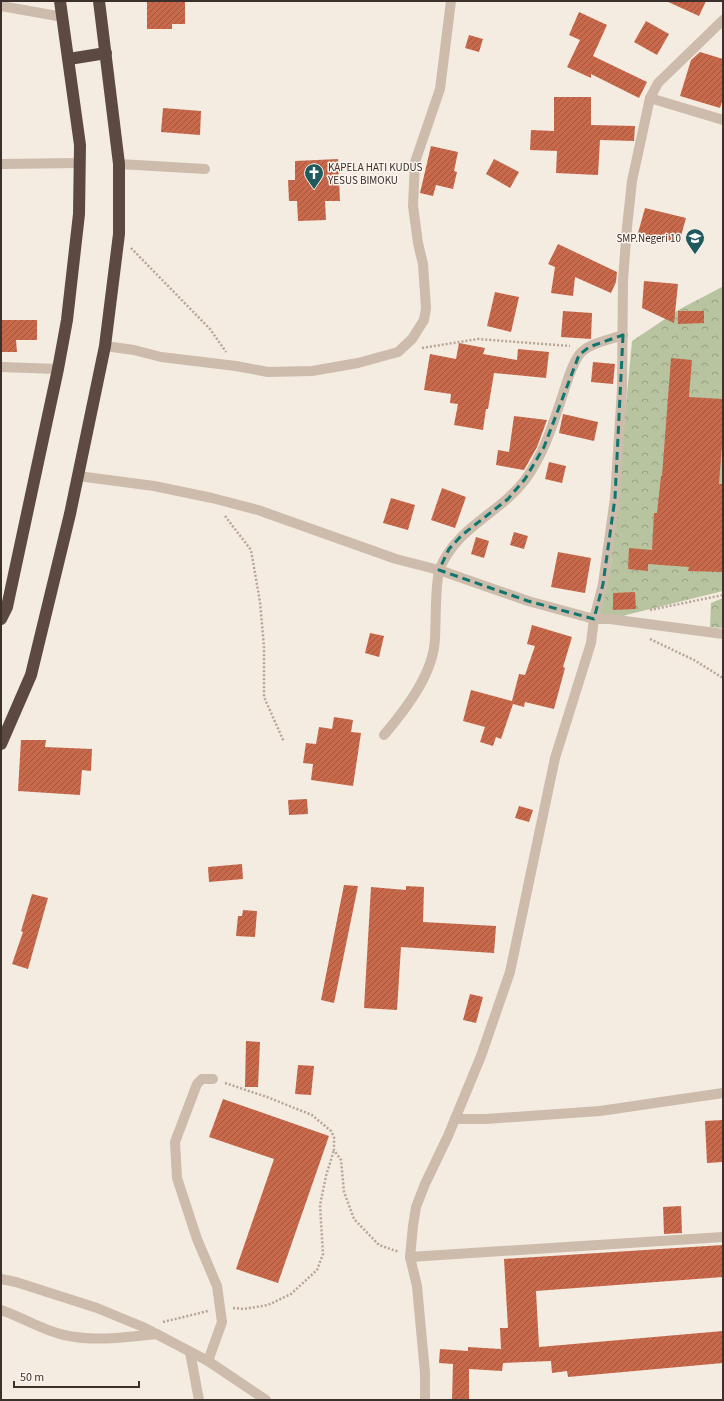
<svg xmlns="http://www.w3.org/2000/svg" width="724" height="1401" font-family="'Source Sans 3',sans-serif">
<style>
.forest{fill:url(#forest-crowns)}
.building{fill:url(#building-hatch)}
.lines{fill:none;stroke-linecap:round;stroke-linejoin:round}
.path{stroke:#b9a596;stroke-width:2.5;stroke-dasharray:2 2;stroke-linecap:butt}
.minor{stroke:#cdbbac;stroke-width:10}
.highway{stroke:#5c4a42;stroke-width:12}
.marked{fill:none;stroke:#0f766e;stroke-width:3;stroke-dasharray:8 5;stroke-linejoin:round}
.labels{text-anchor:middle;stroke-width:3;stroke-linejoin:round;paint-order:stroke}
.poi-label{font-size:11px;fill:#3b302b;stroke:#fbf5ee;text-anchor:start}
</style>
<defs>
<pattern id="forest-crowns" width="20" height="18" patternUnits="userSpaceOnUse"><rect width="20" height="18" fill="#b8c4a0"/><path d="M2 6a3 3 0 1 1 6 0M12 15a3 3 0 1 1 6 0" fill="none" stroke="#97a083"/></pattern>
<pattern id="building-hatch" width="6" height="6" patternUnits="userSpaceOnUse"><rect width="6" height="6" fill="#c8694b"/><path d="M-1 1l2-2M0 6l6-6M5 7l2-2" fill="none" stroke="#a4573f"/></pattern>
</defs>
<rect width="100%" height="100%" fill="#f4ebe1"/>
<g class="forest">
<polygon points="722,287 723,591 614,618 599,615 611,564 632,341 680,309"/>
<polygon points="723,598 723,628 710,627 711,603"/>
</g>
<g class="building">
<polygon points="147,1 185,1 185,24 172,24 172,29 147,29"/>
<polygon points="666,1 706,1 699,16"/>
<polygon points="579,12 607,25 593,56 647,82 639,98 591,74 591,78 567,67 580,40 569,35"/>
<polygon points="646,21 669,34 657,55 634,42"/>
<polygon points="469,35 483,39 479,52 465,48"/>
<polygon points="700,52 723,59 723,99 720,108 680,96 691,60"/>
<polygon points="554,97 591,97 591,125 635,126 634,141 600,140 598,175 556,173 557,151 530,150 531,130 554,131"/>
<polygon points="163,108 201,111 200,135 161,132"/>
<polygon points="431,146 458,152 454,171 457,172 453,189 436,185 433,196 420,193"/>
<polygon points="338,159 340,201 325,201 326,220 298,221 297,201 289,201 288,180 295,180 295,161"/>
<polygon points="494,159 519,172 510,188 486,174"/>
<polygon points="645,208 686,218 679,243 638,233"/>
<polygon points="558,244 617,272 616,282 611,293 575,277 573,296 551,293 555,267 548,264"/>
<polygon points="644,281 678,284 674,323 642,308"/>
<polygon points="495,292 519,297 511,332 487,326"/>
<polygon points="563,311 592,313 591,339 561,337"/>
<polygon points="678,311 704,311 704,323 678,324"/>
<polygon points="1,320 37,320 37,340 16,340 17,352 1,352"/>
<polygon points="459,343 485,348 483,354 517,360 518,349 549,352 546,378 494,373 488,409 486,409 483,430 454,425 458,404 450,403 451,394 424,390 430,354 456,359"/>
<polygon points="671,358 692,360 689,397 723,399 723,432 719,484 723,484 723,572 688,571 689,567 648,564 648,571 628,569 629,548 652,550 654,513 657,513 661,476 662,476"/>
<polygon points="593,362 615,364 613,384 591,382"/>
<polygon points="563,414 598,422 594,441 559,433"/>
<polygon points="514,416 547,420 537,447 524,470 496,465 498,450 509,452"/>
<polygon points="549,462 566,466 562,483 545,479"/>
<polygon points="442,488 466,497 455,528 431,520"/>
<polygon points="391,498 415,505 408,530 383,523"/>
<polygon points="514,532 528,536 524,549 510,545"/>
<polygon points="476,537 489,541 484,558 471,554"/>
<polygon points="558,552 591,558 585,593 551,587"/>
<polygon points="635,592 636,609 613,610 613,593"/>
<polygon points="532,625 572,637 563,667 565,668 554,709 525,702 524,707 513,704 501,739 496,737 493,746 480,742 485,727 463,721 471,690 512,701 519,674 525,675 535,646 527,644"/>
<polygon points="370,633 384,636 379,657 365,653"/>
<polygon points="334,717 353,720 351,732 361,733 353,786 311,780 313,764 303,763 306,743 316,744 319,727 332,729"/>
<polygon points="21,740 46,740 45,747 92,749 91,771 82,770 80,795 18,791"/>
<polygon points="307,799 308,814 289,815 288,800"/>
<polygon points="519,806 533,810 529,822 515,818"/>
<polygon points="242,864 243,879 209,882 208,867"/>
<polygon points="344,885 358,886 334,1003 321,1000"/>
<polygon points="406,886 424,887 423,922 496,926 494,953 401,947 397,1010 364,1008 371,887 406,890"/>
<polygon points="32,894 48,898 28,969 12,964 23,932 21,931"/>
<polygon points="243,910 257,911 255,937 236,936 238,916 242,916"/>
<polygon points="470,994 483,997 476,1023 463,1020"/>
<polygon points="246,1041 260,1042 258,1087 245,1087"/>
<polygon points="298,1065 314,1066 311,1095 295,1094"/>
<polygon points="223,1099 329,1136 278,1283 236,1269 274,1159 209,1137"/>
<polygon points="723,1120 723,1162 707,1163 705,1121"/>
<polygon points="681,1206 682,1233 664,1234 663,1207"/>
<polygon points="723,1245 723,1277 536,1291 539,1347 723,1331 723,1363 568,1377 567,1371 552,1373 551,1361 503,1363 502,1371 469,1369 469,1400 452,1400 453,1364 439,1363 440,1349 468,1351 468,1347 501,1349 500,1328 508,1328 504,1259"/>
</g>
<g class="lines">
<g class="path">
<polyline points="131,248 210,329 226,352"/>
<polyline points="422,348 478,339 570,346"/>
<polyline points="225,516 251,550 260,602 264,647 264,697 284,742"/>
<polyline points="650,610 723,595"/>
<polyline points="650,639 694,660 723,678"/>
<polyline points="225,1083 267,1097 312,1115 331,1131 334,1137 334,1150 341,1160 344,1192 354,1219 379,1245 399,1252"/>
<polyline points="233,1308 244,1309 268,1305 291,1294 317,1270 323,1254 320,1205 326,1176 334,1150"/>
<polyline points="163,1322 208,1311"/>
</g>
<g class="minor">
<polyline points="1,6 63,17"/>
<polyline points="650,98 723,120"/>
<polyline points="1,164 80,163"/>
<polyline points="119,164 205,169"/>
<polyline points="105,346 134,350 161,357 236,366 268,372 312,371 358,363 398,352 412,339 424,320 426,308 423,264 418,243 413,206 415,162 440,89 451,1"/>
<polyline points="1,367 58,369"/>
<polyline points="78,476 154,486 212,498 258,510 396,559 439,570 528,601 594,619 610,619 723,634"/>
<path d="M384,735C406,709 434,673 435,638C436,622 435,580 440,568C458,526 499,514 525,480C544,454 553,424 563,394C567,382 571,366 579,355C588,343 609,340 623,335"/>
<polyline points="455,1119 486,1119 600,1111 723,1093"/>
<polyline points="410,1257 723,1237"/>
<polyline points="1,1279 16,1282 97,1308 143,1327 208,1361 266,1400"/>
<path d="M1,1310C22,1317 42,1330 64,1335C94,1342 127,1337 157,1334"/>
<polyline points="190,1352 199,1400"/>
<polyline points="208,1361 222,1322 217,1286 197,1239 177,1178 175,1142 197,1084 202,1079 213,1079"/>
<polyline points="425,1400 425,1373 417,1286 410,1257 413,1226 416,1207 425,1184 448,1136 481,1056 510,972 555,758 591,643 594,619 603,584 615,498 622,389 623,280 627,227 632,181 650,98 658,83 723,20"/>
</g>
<g class="highway">
<polyline points="69,59 106,53"/>
<polyline points="1,619 7,607 58,369 67,320 79,214 80,145 60,1"/>
<polyline points="1,744 31,675 70,514 105,346 119,234 119,164 99,1"/>
</g>
</g>
<path class="marked" d="M623,335L615,498L603,584L594,619L528,601L439,570L449,549L462,535L508,499L525,479L544,447L579,355L589,347Z"/>
<defs>
<symbol id="church-pin" viewBox="-11 -11 22 30"><path d="M0 17L-7.5 6A9.5 9.5 0 1 1 7.5 6Z" fill="#1f5a5e" stroke="#fbf5ee"/><path d="M-1.2-6h2.4v3.5h3.3v2.4h-3.3V6h-2.4V-.1h-3.3v-2.4h3.3Z" fill="#fff"/></symbol>
<symbol id="school-pin" viewBox="-11 -11 22 30"><path d="M0 17L-7.5 6A9.5 9.5 0 1 1 7.5 6Z" fill="#1f5a5e" stroke="#fbf5ee"/><path d="M0-5L7-2L0 1L-7-2ZM-4 1L0 2.5L4 1V4Q0 6-4 4Z" fill="#fff"/></symbol>
</defs>
<g fill-rule="evenodd">
<use href="#church-pin" x="303" y="162" width="22" height="30"/>
<use href="#school-pin" x="684" y="227" width="22" height="30"/>
</g>
<g class="labels">
<g class="poi-label">
<text x="328" y="171">KAPELA HATI KUDUS<tspan x="328" dy="13">YESUS BIMOKU</tspan></text>
<text x="681" y="242" text-anchor="end">SMP.Negeri 10</text>
</g>
</g>
<rect width="724" height="1401" fill="none" stroke="#3b302b" stroke-width="4"/>
<path d="M14 1381v6h125v-6" fill="none" stroke="#3b302b" stroke-width="2"/>
<text x="20" y="1381" font-size="12" fill="#3b302b" stroke="#fbf5ee" stroke-width="3" paint-order="stroke">50 m</text>
</svg>
